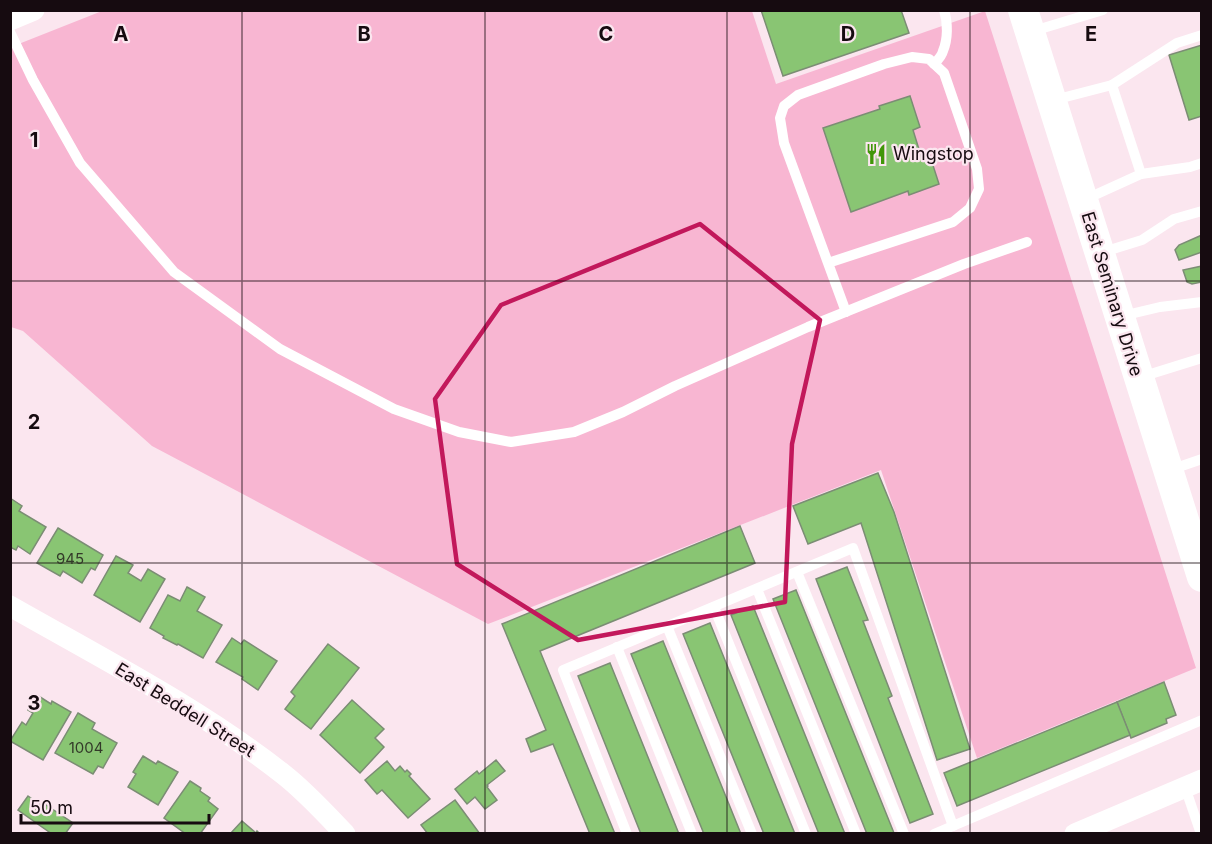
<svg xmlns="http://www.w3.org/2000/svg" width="1212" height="844" font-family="Inter,sans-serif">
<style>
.green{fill:#f8b6d2}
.building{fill:#89c573;stroke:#7b8d74;stroke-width:1.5}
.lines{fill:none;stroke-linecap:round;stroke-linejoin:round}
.service{stroke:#fff;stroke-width:10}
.minor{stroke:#fff;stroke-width:21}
.secondary{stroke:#fff;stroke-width:30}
.marked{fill:none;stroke:#c2185b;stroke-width:4.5;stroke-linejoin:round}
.grid{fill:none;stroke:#160b10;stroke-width:1.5;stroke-opacity:0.55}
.labels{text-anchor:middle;stroke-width:4.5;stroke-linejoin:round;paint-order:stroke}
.number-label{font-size:15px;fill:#333a29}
.poi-label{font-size:18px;fill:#160b10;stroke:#fbe6ef;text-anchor:start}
.street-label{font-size:18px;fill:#160b10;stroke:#fbe6ef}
.grid-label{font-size:20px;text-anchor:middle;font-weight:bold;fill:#160b10;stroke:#fbe6ef;stroke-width:4.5;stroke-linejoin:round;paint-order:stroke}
</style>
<rect width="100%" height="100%" fill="#fbe6ef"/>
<polygon class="green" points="102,11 752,11 776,84 985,11 1196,668 977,758 881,470 488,624 152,446 23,331 11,327 11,47"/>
<g class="building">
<polygon points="761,10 901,10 909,33 783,76"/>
<polygon points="1202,45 1202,116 1189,120 1169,55"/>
<polygon points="910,96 920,127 913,130 921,156 929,153 939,184 909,195 908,191 851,212 823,128 880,109 879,106"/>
<polygon points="1202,235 1202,252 1179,260 1175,250 1179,245"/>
<polygon points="1202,266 1202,282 1192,284 1187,282 1183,270"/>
<polygon points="878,473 894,512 970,749 937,760 861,523 808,544 793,506"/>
<polygon points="10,498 22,506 19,511 46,527 30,554 18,546 16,550 10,547"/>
<polygon points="740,526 755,563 540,651 615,834 590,834 553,744 531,752 526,739 546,730 502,624"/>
<polygon points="58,528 103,555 95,570 91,568 82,583 63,571 60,576 37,563"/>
<polygon points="116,556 133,565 128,573 141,581 148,569 165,579 140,622 94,595"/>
<polygon points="847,567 868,620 863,621 892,696 888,698 933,814 910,823 816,579"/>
<polygon points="187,587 205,597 197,611 222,625 203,658 178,644 177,645 163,638 164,636 150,628 168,595 180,601"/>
<polygon points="796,590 894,833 893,834 867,834 773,599"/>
<polygon points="753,606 845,834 819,834 731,615"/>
<polygon points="710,623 795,834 764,834 683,634"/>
<polygon points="232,638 241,644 244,640 277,661 258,690 242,679 243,677 216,662"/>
<polygon points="663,641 741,834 704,834 631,654"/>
<polygon points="328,644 359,668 311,729 285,709 295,696 291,692"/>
<polygon points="610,663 679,834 641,834 578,676"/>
<polygon points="1164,682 1176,715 1166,719 1167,723 1131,738 1117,702"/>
<polygon points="37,695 51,704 52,701 71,712 43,760 12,742 10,745 10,741 22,722 26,725 33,713 28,710"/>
<polygon points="352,700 384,729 375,738 384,747 360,773 320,735"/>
<polygon points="1117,702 1130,735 957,806 944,773"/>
<polygon points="78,713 95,723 92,729 117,743 103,768 98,766 93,774 55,753"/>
<polygon points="143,756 156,764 158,761 178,772 158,805 128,787 136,774 133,772"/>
<polygon points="496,760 505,771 487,785 488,786 487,787 497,800 485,809 475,797 467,804 455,789 477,771 479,774"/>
<polygon points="387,761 395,771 400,766 405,772 407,770 411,774 409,776 430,799 408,818 382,790 377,794 365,780"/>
<polygon points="190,781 201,788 200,791 210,798 208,801 218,809 200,834 186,834 164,818"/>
<polygon points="28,796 44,807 46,805 73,823 65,834 52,834 18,810"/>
<polygon points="455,800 480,834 428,834 421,825"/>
<polygon points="242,821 256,833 257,831 260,834 230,834"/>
</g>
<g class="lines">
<g class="service">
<polyline points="10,32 33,80 80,163 174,272 280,349 394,409 459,432 511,442 574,432 623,412 675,386 808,327 964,264 1027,242"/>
<polyline points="1030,32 1103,10"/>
<path d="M934,64C938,60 942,56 943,51C948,39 948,23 944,10"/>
<polyline points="1112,85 1177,43 1202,35"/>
<polyline points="1054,100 1112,85 1141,174 1086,199"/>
<polyline points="1141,174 1190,167 1202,163"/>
<polyline points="1100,253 1142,240 1174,219 1202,211"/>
<polyline points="828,263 784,143 780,118 784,106 798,95 884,64 912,57 929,59 944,73 977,169 979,189 970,208 953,222 828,263 846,312"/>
<polyline points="1122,316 1160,307 1202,302"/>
<polyline points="1141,377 1202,358"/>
<polyline points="1170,470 1202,459"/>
<polyline points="797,572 904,834"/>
<polyline points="757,589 856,834"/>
<polyline points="714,607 806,834"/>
<polyline points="667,626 752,834"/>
<polyline points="617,647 692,834"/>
<polyline points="1185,787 1201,834"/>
<polyline points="627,834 563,670 853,548 953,826"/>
<polyline points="934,834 1202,720"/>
</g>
<g class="minor">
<polyline points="10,20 34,10"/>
<path d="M10,606C103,659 199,708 283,774C305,791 325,813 345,834"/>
<polyline points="1075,834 1202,780"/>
</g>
<polyline class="secondary" points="1023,10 1202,577"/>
</g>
<path class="marked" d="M700,224L820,320L792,444L785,602L578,640L457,564L435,399L501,305Z"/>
<path class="grid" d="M242,10V834M485,10V834M727,10V834M970,10V834M10,281H1202M10,563H1202"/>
<defs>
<symbol id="restaurant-bare" viewBox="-9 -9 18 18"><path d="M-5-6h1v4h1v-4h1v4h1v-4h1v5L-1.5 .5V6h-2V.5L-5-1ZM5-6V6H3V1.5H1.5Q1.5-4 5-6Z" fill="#419609" stroke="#fbe6ef" stroke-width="2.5" paint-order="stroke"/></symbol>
</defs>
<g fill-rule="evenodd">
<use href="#restaurant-bare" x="861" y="139" width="30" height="30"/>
</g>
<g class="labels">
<g class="number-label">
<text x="70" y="564">945</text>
<text x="86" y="753">1004</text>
</g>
<g class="poi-label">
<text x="893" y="160">Wingstop</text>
</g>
<g class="street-label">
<text transform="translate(1112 294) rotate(73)" y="6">East Seminary Drive</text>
<text transform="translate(185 710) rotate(32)" y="6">East Beddell Street</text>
</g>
</g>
<g class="grid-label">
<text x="121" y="41">A</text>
<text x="364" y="41">B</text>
<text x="606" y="41">C</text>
<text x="848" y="41">D</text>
<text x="1091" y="41">E</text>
<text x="34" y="147">1</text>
<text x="34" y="429">2</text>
<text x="34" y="710">3</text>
</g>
<rect width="1212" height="844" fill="none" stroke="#160b10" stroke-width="24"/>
<path d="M21 814v9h188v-9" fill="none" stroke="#160b10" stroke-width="3"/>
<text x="30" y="814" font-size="18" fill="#160b10" stroke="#fbe6ef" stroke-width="4.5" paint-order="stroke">50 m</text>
</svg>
